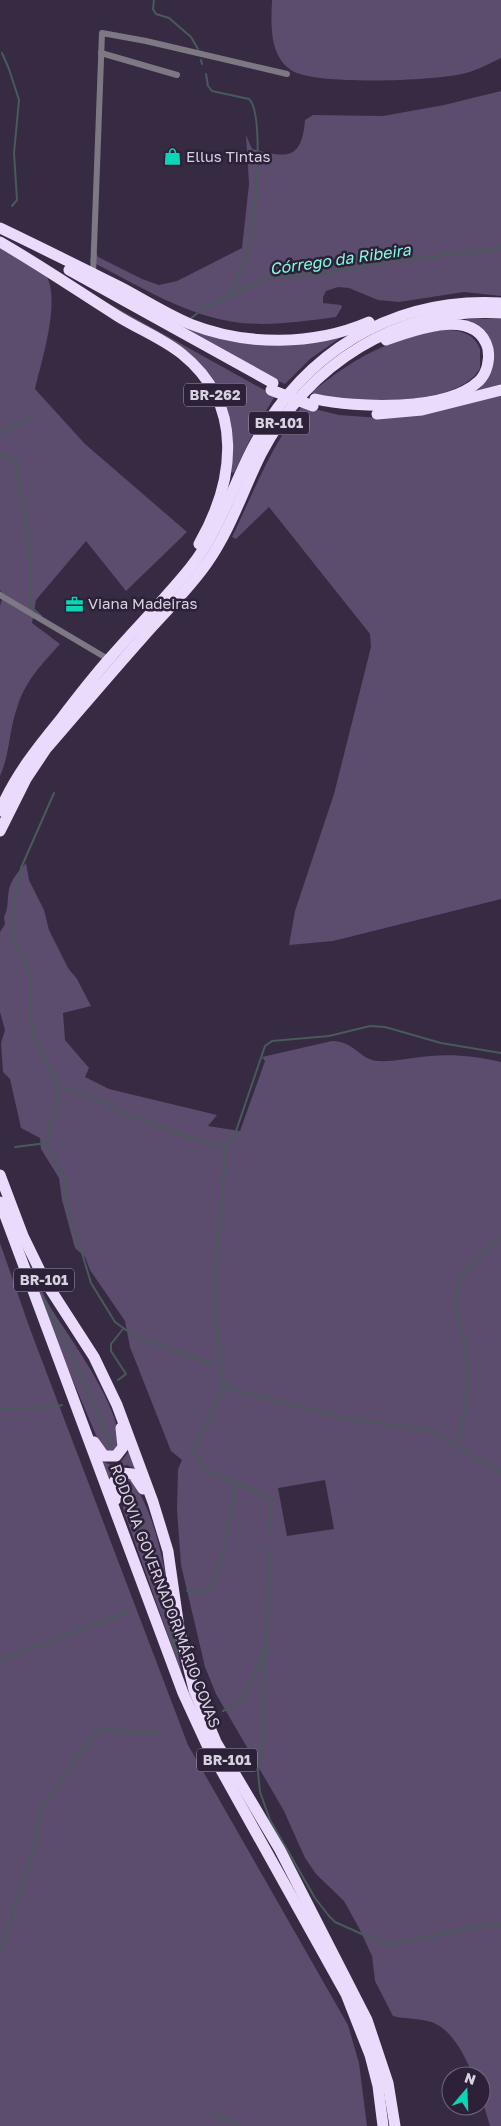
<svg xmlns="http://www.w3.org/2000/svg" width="501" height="2126" font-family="'Golos Text',sans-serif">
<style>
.green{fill:#5c4c6d;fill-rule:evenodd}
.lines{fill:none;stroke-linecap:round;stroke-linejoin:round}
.stream{stroke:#485a5a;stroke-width:2}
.street{stroke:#7e7885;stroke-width:6}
.highway{stroke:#eadbfc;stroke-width:11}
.highway-bridge{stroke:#eadbfc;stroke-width:11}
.labels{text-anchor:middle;stroke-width:5;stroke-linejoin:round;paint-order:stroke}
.shield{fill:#2c2139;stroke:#a49cae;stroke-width:1}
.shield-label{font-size:14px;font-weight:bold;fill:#d8d1e0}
.poi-label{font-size:15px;fill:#d8d1e0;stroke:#2c2139;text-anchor:start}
.street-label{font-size:15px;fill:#d8d1e0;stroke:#2c2139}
.water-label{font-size:16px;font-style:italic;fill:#80fbdf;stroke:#2c2139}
</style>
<rect width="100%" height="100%" fill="#362b43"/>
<g class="green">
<path d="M272,0H501V58C490,63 478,70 466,73C438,81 314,86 291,70C269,55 271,24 272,0Z"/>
<path d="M501,91V296L464,292L399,302L378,300L349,288L338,287L326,291L323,297V303L341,305L342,307L336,317C305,321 273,326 241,323C187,317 138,285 90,261L94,248L98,257L142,279L159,285L177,281L242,248L249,184L246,135L252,149C286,158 302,161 305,120L313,115L383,116L444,105Z"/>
<path d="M0,248C10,254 38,265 44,272C63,296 41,362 35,389L85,444L187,532L126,591L86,541L36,600L32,623L60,644C42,664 25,681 17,708C9,730 10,754 0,776V606L3,596L0,590Z"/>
<polygon points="109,286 229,338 347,333 310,359 285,384 259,372"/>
<polygon points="104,301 275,396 255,429 234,473 230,472 211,381"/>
<path d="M467,319H501V386L470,393C476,387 486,381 490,374C501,351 487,329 466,321Z"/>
<path d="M443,330C459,330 473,332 480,349V368C460,408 347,404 311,393C352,359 389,338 443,330Z"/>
<path d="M501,394V899L333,941L289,945L295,911L334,794L371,647L370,634L269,507L236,539L232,537C254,491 271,446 302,406L339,415L380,418Z"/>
<path d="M26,863L29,880L44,910L49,930L68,968L77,979L91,1006L63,1013L65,1040L89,1068L85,1077L109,1089L217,1115L208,1126L240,1131L265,1061L262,1057L332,1041C356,1042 359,1059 377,1061C395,1062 413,1057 431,1056C454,1054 479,1057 501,1062V2126H490L481,2096V2076H474C464,2056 452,2026 427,2021C416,2018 404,2019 393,2016L375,1981L372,1956L359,1928L344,1901L316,1874L305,1858L284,1811L216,1694L205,1667L181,1565L177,1510L178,1469L182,1460L171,1451L130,1347L125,1321L90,1270L85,1257L75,1248L62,1200L59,1178L41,1149L40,1138L21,1128L10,1079L3,1072L1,1043L5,1030L0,1012V932L5,924L4,917C9,907 7,899 9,889C12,878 19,871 26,863ZM325,1480L334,1529L287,1536L278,1488Z"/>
<polygon points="0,1243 30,1329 188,1745 348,2025 359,2063 367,2126 0,2126"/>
<path d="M24,1253C32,1270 40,1288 49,1305C63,1329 136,1425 114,1450L106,1451L99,1442L58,1346Z"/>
<polygon points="129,1451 136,1469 127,1465 117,1467 108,1479 102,1461 111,1465 120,1463"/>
<path d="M127,1479L131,1480C165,1524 171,1619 182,1675L123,1509L121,1485Z"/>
</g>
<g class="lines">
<g class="stream">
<polyline points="154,0 153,9 156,14 169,18 191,37 198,49"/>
<polyline points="2,53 9,69 19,100 14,153 17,200 12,206"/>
<polyline points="201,60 202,64"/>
<path d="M206,74L208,86L212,91L249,99C265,114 255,225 249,248C245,263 236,280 231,295"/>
<polyline points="190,319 204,308 268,278 325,273 394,261 501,248"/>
<polyline points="0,433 35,415"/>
<polyline points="0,454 16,461 30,551 30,606 41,616"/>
<polyline points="54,793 21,868 12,917 14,939 24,958 31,981 31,1019 36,1042 58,1086 57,1103 48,1135 47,1146 64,1176 68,1207 91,1283 115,1322 133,1335 212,1364"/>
<polyline points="59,1086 107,1103 122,1112 176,1133 226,1148"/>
<polyline points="15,1147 47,1143"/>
<polyline points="43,1300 76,1363 111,1446"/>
<polyline points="118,1380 126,1374 111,1351 111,1344 123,1329"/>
<polyline points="224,1387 340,1417 430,1431 501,1472"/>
<polyline points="0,1409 53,1407 62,1405"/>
<path d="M457,1446C465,1415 471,1387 467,1355C465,1341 460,1327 457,1313C451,1278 474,1258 500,1239"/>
<polyline points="128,1485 156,1573 177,1654"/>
<polyline points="270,1530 272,1498 204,1469 193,1451 224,1385 217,1328 216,1266 226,1148 235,1134 265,1046 272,1041 329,1036 370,1026 385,1027 441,1043 501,1053"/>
<polyline points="225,1545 237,1483"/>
<polyline points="269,1548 267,1640 263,1688 265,1729 258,1772 260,1792 270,1820 315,1898 329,1916 335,1922 364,1935 376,1940 396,1944 480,1926 501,1925"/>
<polyline points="187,1591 210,1590 224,1550"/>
<polyline points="0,1660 130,1611"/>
<polyline points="223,1711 243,1700 266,1647"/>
<polyline points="0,1952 36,1843 41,1809 92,1737 103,1729 129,1732 158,1732"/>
<polyline points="213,2114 241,2126"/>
</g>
<g class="street">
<polyline points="101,53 177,75"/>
<polyline points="93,274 102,33 146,41 287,74"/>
<polyline points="0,595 108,659"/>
</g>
<g class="highway">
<path d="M0,228C40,247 80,267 120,287C143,299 166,314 190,324C246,346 313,346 369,322"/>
<path d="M0,242C40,265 78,291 116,315C138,329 162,338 182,354C245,405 235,481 199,544"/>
<polyline points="69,270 273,383"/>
<path d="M315,399C356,408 446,412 479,381C487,373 490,360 488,349C477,306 414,330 386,340"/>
<polyline points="377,414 422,410 501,390"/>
<path d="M0,811C14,777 37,748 60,720C76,699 92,678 110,658C136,628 165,599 190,568C218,533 231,491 251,451C301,354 390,297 501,303"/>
<path d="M0,831L26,779L46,749C78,712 110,674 143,637C164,613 189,589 207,563C231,529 243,490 261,454C309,363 397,307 501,313"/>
<polyline points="0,1175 23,1236 45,1281 94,1357 117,1405 153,1502 168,1551 179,1628 194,1690 216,1742 280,1850 367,2020 388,2083 395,2126"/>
<polyline points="0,1202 183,1693 206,1743 346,1994 370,2055 378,2086 383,2126"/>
<polyline points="94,1442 104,1456 116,1456 123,1447 121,1428"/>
<polyline points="116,1499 114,1482 121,1473 133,1474 143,1489"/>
</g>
<polyline class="highway-bridge" points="271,390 313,406"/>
</g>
<defs>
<symbol id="shop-bare" viewBox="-9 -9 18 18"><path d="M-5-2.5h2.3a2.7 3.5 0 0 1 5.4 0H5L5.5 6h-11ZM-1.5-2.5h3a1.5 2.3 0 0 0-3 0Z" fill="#0bd5b5" stroke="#2c2139" stroke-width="2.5" paint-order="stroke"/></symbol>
<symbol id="office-bare" viewBox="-9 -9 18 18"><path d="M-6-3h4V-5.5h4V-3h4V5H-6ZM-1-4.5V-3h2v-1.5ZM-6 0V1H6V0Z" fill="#0bd5b5" stroke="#2c2139" stroke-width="2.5" paint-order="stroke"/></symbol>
</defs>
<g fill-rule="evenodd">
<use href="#shop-bare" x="160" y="144" width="25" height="25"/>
<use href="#office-bare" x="62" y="592" width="25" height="25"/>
</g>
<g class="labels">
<g class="shield">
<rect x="184" y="383.5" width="62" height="23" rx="4"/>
<rect x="249" y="411.5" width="60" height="23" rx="4"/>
<rect x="14" y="1268.5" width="60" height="23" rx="4"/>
<rect x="197" y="1748.5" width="60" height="23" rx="4"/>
</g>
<g class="shield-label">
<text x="215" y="400">BR-262</text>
<text x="279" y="428">BR-101</text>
<text x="44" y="1285">BR-101</text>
<text x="227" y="1765">BR-101</text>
</g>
<g class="poi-label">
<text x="186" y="162">Ellus Tintas</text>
<text x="88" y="609">Viana Madeiras</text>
</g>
<g class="street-label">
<text transform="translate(165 1596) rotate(69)" y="5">RODOVIA GOVERNADOR MÁRIO COVAS</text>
</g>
<g class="water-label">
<text transform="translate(340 259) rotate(-8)" y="6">Córrego da Ribeira</text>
</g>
</g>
<g transform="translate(466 2091) rotate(19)"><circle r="24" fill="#2c2139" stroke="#71677c"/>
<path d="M0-4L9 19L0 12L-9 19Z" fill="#0bd5b5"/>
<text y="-8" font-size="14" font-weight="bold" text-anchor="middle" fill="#d8d1e0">N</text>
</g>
</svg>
